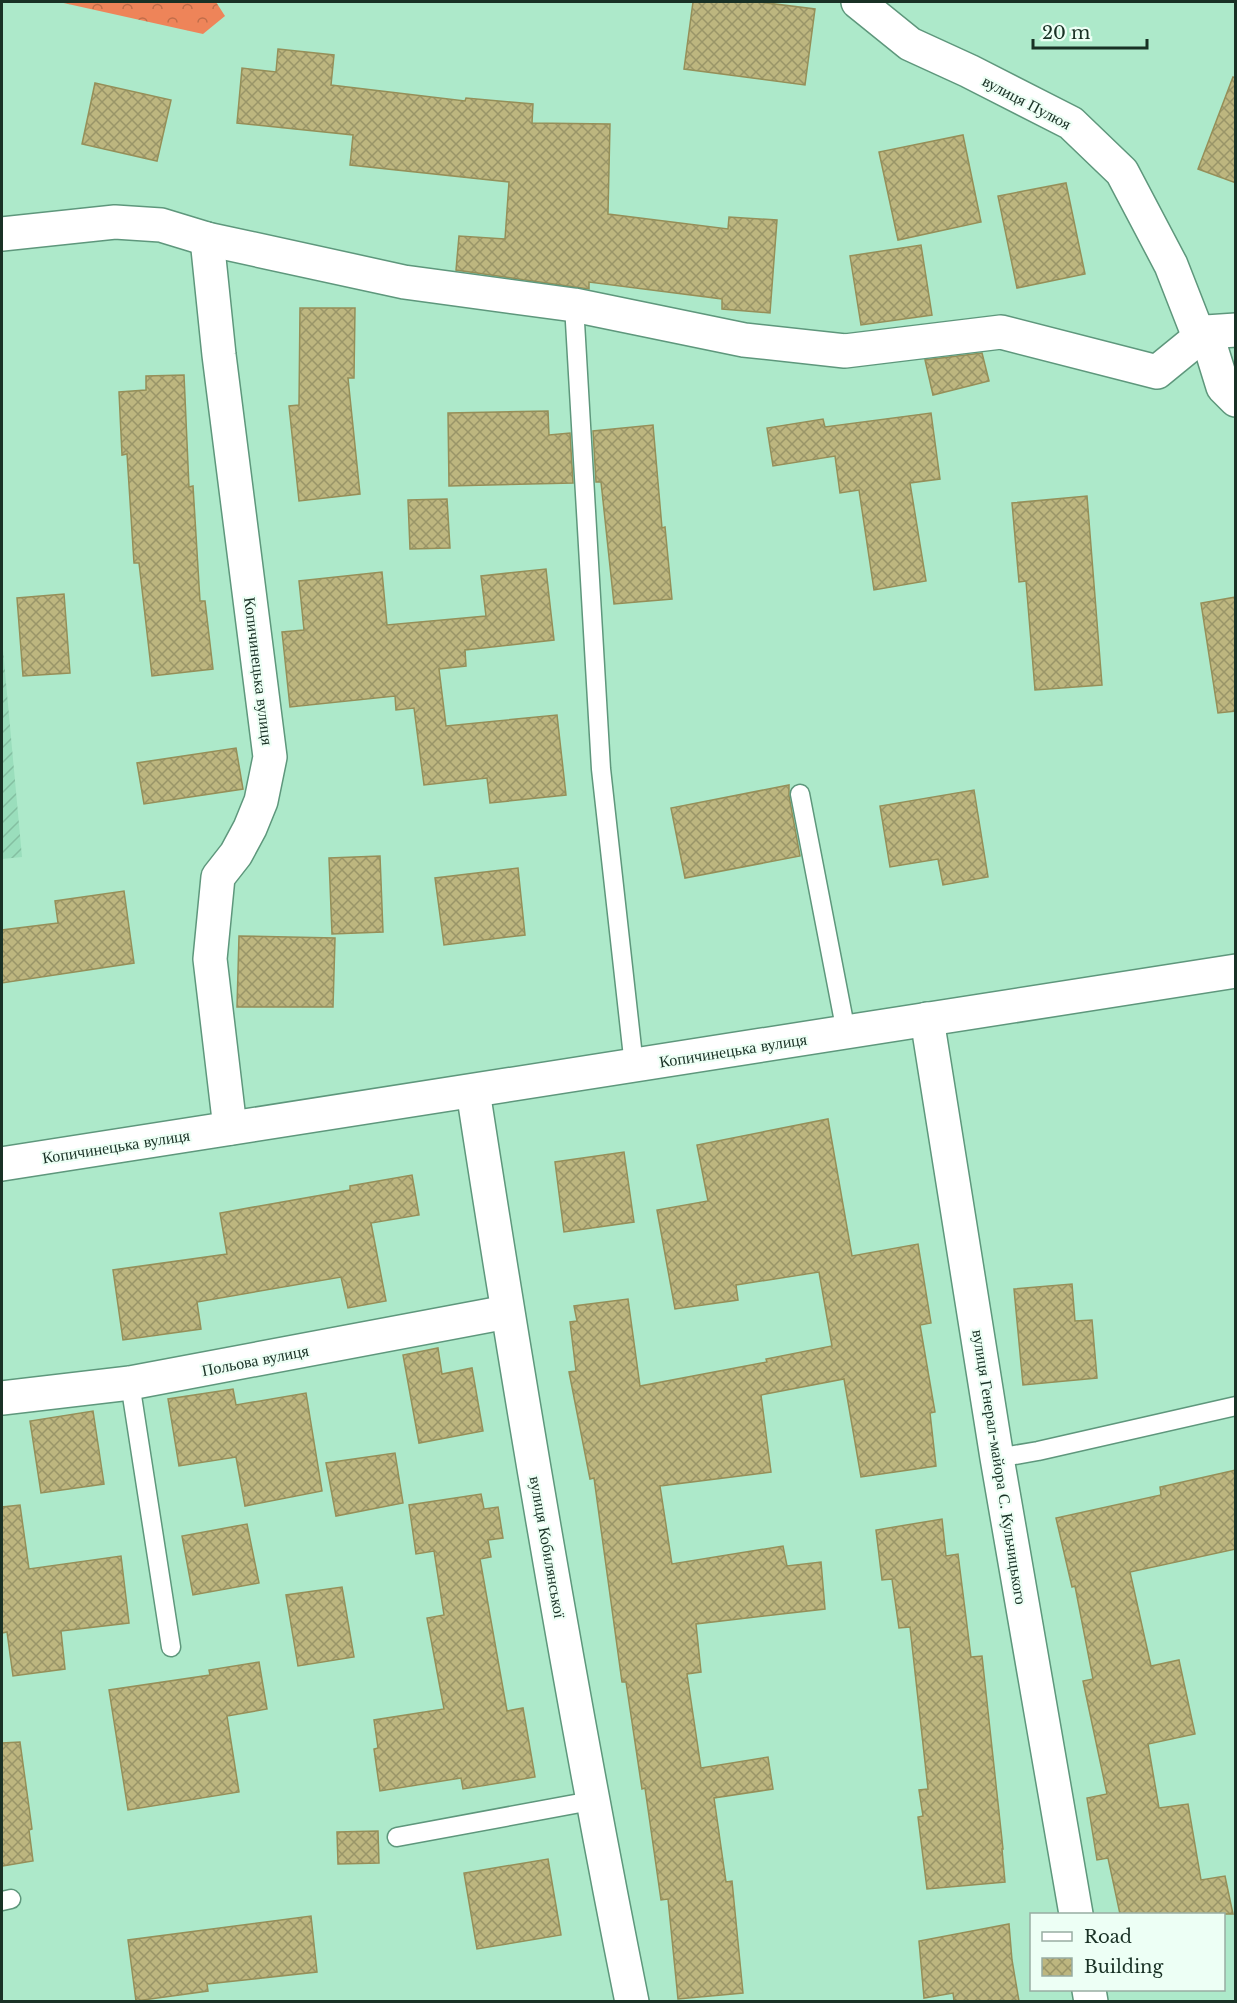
<svg xmlns="http://www.w3.org/2000/svg" width="1237" height="2003" font-family="'Libre Baskerville',serif">
<style>
.industrial{fill:url(#industrial-furrows)}
.forest{fill:url(#forest-crowns)}
.building{fill:url(#building-cross-hatch);stroke:#958f59;stroke-width:1.5}
.lines{fill:none;stroke-linecap:round;stroke-linejoin:round}
.lane-casing{stroke:#5e977c;stroke-width:21}
.street-casing{stroke:#5e977c;stroke-width:36}
.secondary-casing{stroke:#5e977c;stroke-width:36}
.lane{stroke:#fff;stroke-width:18}
.street{stroke:#fff;stroke-width:33}
.secondary{stroke:#fff;stroke-width:33}
.labels{text-anchor:middle;stroke-width:4.5;stroke-linejoin:round;paint-order:stroke}
.street-label{font-size:16px;fill:#193125;stroke:#edfff5}
</style>
<defs>
<pattern id="industrial-furrows" width="10" height="10" patternUnits="userSpaceOnUse" patternTransform="scale(1.5)"><rect width="10" height="10" fill="#9adebc"/><path d="M-1 1l2-2M0 10L10 0M9 11l2-2" fill="none" stroke="#84bfa1"/></pattern>
<pattern id="forest-crowns" width="20" height="18" patternUnits="userSpaceOnUse" patternTransform="scale(1.5)"><rect width="20" height="18" fill="#ee8459"/><path d="M2 6a3 3 0 1 1 6 0M12 15a3 3 0 1 1 6 0" fill="none" stroke="#c06d49"/></pattern>
<pattern id="building-cross-hatch" width="8" height="8" patternUnits="userSpaceOnUse" patternTransform="scale(1.5)"><rect width="8" height="8" fill="#bdb67f"/><path d="M0 0l8 8M0 8l8-8" fill="none" stroke="#999568"/></pattern>
</defs>
<rect width="100%" height="100%" fill="#ade9ca"/>
<polygon class="industrial" points="2,639 22,857 2,859"/>
<polygon class="forest" points="59,2 216,2 225,16 203,34"/>
<g class="building">
<polygon points="693,2 759,2 815,9 805,85 684,69"/>
<polygon points="278,49 334,55 331,85 465,101 466,98 533,104 532,123 610,124 608,214 728,229 729,217 777,220 770,313 722,309 722,299 589,282 589,289 456,270 459,236 505,239 509,182 350,165 353,135 237,123 242,68 276,72"/>
<polygon points="1233,77 1236,78 1236,183 1198,169"/>
<polygon points="95,83 171,100 157,161 82,144"/>
<polygon points="963,135 981,222 898,240 879,152"/>
<polygon points="1066,183 1085,274 1017,288 998,196"/>
<polygon points="921,245 932,315 861,325 850,256"/>
<polygon points="300,308 355,308 354,378 348,378 360,494 299,501 289,406 299,405"/>
<polygon points="982,353 989,381 933,395 925,360"/>
<polygon points="184,375 189,487 193,486 200,601 205,601 213,669 152,676 139,563 134,563 127,454 122,455 119,392 146,390 146,376"/>
<polygon points="548,411 549,435 570,433 573,483 449,486 448,413"/>
<polygon points="931,413 940,479 910,483 926,581 874,590 859,490 840,493 835,456 773,466 767,428 823,419 825,427"/>
<polygon points="653,425 662,528 665,527 672,599 614,604 601,482 596,482 593,431"/>
<polygon points="1087,496 1102,685 1035,690 1026,581 1019,582 1012,503"/>
<polygon points="447,499 450,548 410,549 408,500"/>
<polygon points="546,569 554,640 465,650 466,666 439,669 446,726 557,715 566,795 490,803 487,778 424,785 414,708 396,710 395,696 290,707 282,632 304,630 299,581 382,572 387,625 486,616 481,576"/>
<polygon points="64,594 70,673 23,676 17,598"/>
<polygon points="1236,597 1236,711 1218,713 1201,603"/>
<polygon points="236,748 243,789 144,804 137,763"/>
<polygon points="789,785 789,796 800,856 685,878 671,808"/>
<polygon points="974,790 988,877 943,885 938,859 890,867 880,806"/>
<polygon points="380,856 383,932 332,934 329,858"/>
<polygon points="518,868 525,935 444,945 435,878"/>
<polygon points="124,891 134,963 2,983 2,930 58,923 55,901"/>
<polygon points="239,936 335,938 333,1007 237,1007"/>
<polygon points="828,1119 852,1256 918,1244 931,1323 920,1325 935,1412 930,1413 936,1466 861,1477 844,1379 761,1395 771,1472 660,1486 672,1564 783,1546 787,1566 821,1562 825,1609 696,1624 701,1672 687,1674 701,1768 768,1757 773,1789 714,1798 726,1882 732,1881 743,1993 678,1999 668,1899 661,1900 645,1788 642,1789 626,1682 622,1682 594,1478 590,1479 569,1372 576,1371 570,1322 577,1321 574,1306 628,1299 640,1386 767,1362 766,1359 832,1346 819,1272 736,1285 738,1300 675,1309 657,1210 708,1201 697,1145"/>
<polygon points="624,1152 634,1222 564,1232 555,1162"/>
<polygon points="412,1175 419,1215 371,1223 386,1301 348,1308 341,1277 197,1302 201,1329 123,1340 113,1270 227,1254 220,1213 350,1190 350,1186"/>
<polygon points="1072,1284 1075,1321 1092,1320 1097,1378 1023,1385 1014,1289"/>
<polygon points="438,1348 442,1374 472,1368 483,1431 419,1443 403,1355"/>
<polygon points="233,1389 236,1405 306,1393 322,1491 245,1506 236,1457 179,1466 168,1399"/>
<polygon points="93,1411 104,1484 41,1493 30,1421"/>
<polygon points="395,1453 403,1503 336,1516 326,1463"/>
<polygon points="1236,1470 1236,1549 1130,1572 1151,1666 1179,1660 1195,1734 1148,1744 1159,1808 1188,1804 1201,1880 1225,1876 1233,1914 1120,1914 1108,1858 1097,1860 1087,1798 1107,1794 1083,1681 1093,1679 1075,1586 1072,1587 1056,1518 1161,1495 1160,1487"/>
<polygon points="481,1494 484,1509 498,1507 503,1538 488,1540 491,1557 480,1559 507,1711 523,1708 535,1777 463,1789 461,1778 380,1791 374,1749 378,1748 374,1720 444,1709 427,1618 444,1615 434,1551 416,1554 409,1505"/>
<polygon points="20,1505 29,1569 121,1556 129,1623 61,1631 65,1669 13,1676 7,1632 2,1633 2,1507"/>
<polygon points="942,1519 946,1556 958,1554 971,1657 982,1656 1003,1849 1002,1849 1005,1882 927,1889 918,1817 923,1816 919,1790 928,1789 910,1627 899,1628 892,1579 882,1580 876,1530"/>
<polygon points="247,1524 259,1583 193,1595 182,1536"/>
<polygon points="342,1587 354,1657 298,1666 286,1595"/>
<polygon points="259,1662 267,1709 227,1716 239,1792 128,1810 109,1690 210,1675 209,1670"/>
<polygon points="20,1742 32,1829 29,1830 33,1861 2,1866 2,1743"/>
<polygon points="378,1831 379,1863 338,1864 337,1832"/>
<polygon points="548,1859 561,1935 477,1949 464,1873"/>
<polygon points="311,1916 317,1972 207,1984 208,1991 136,2001 128,1940"/>
<polygon points="1009,1924 1012,1960 1019,2001 954,2001 953,1993 924,1998 919,1941"/>
</g>
<g class="lines">
<defs>
<g id="lane">
<polyline points="574,305 601,769 634,1066"/>
<polyline points="800,794 846,1032"/>
<polyline points="130,1383 171,1647"/>
<polyline points="997,1458 1038,1451 1236,1406"/>
<polyline points="397,1837 591,1801"/>
<polyline points="2,1901 11,1899"/>
</g>
<g id="street">
<polyline points="858,2 910,44 969,71 1071,123 1122,172 1171,265 1196,329 1206,332 1223,387 1236,400"/>
<polyline points="2,234 115,222 161,225 207,239 404,282 574,305 744,340 845,351 1001,332 1157,372 1206,332 1236,330"/>
<polyline points="207,239 219,355 270,757 261,801 250,828 236,854 218,877 210,959 230,1128"/>
<polyline points="927,1019 997,1458 1076,1914"/>
<path d="M473,1091C520,1395 571,1699 632,2002"/>
<polyline points="2,1398 130,1383 507,1312"/>
<polyline points="1089,1990 1091,2002"/>
</g>
<polyline id="secondary" points="2,1164 1236,971"/>
</defs>
<use href="#lane" class="lane-casing"/>
<use href="#street" class="street-casing"/>
<use href="#secondary" class="secondary-casing"/>
<use href="#lane" class="lane"/>
<use href="#street" class="street"/>
<use href="#secondary" class="secondary"/>
</g>
<g class="labels">
<g class="street-label">
<text transform="translate(1027 102) rotate(28)" y="6">вулиця Пулюя</text>
<text transform="translate(259 671) rotate(83)" y="6">Копичинецька вулиця</text>
<text transform="translate(733 1050) rotate(-9)" y="6">Копичинецька вулиця</text>
<text transform="translate(116 1146) rotate(-9)" y="6">Копичинецька вулиця</text>
<text transform="translate(255 1360) rotate(-11)" y="6">Польова вулиця</text>
<text transform="translate(1000 1467) rotate(81)" y="6">вулиця Генерал-майора С. Кульчицького</text>
<text transform="translate(548 1547) rotate(80)" y="6">вулиця Кобилянської</text>
</g>
</g>
<rect width="1237" height="2003" fill="none" stroke="#193125" stroke-width="6"/>
<rect x="1030" y="1913" width="195" height="78" fill="#edfff5" stroke="#98ada2" stroke-width="1.5"/>
<rect x="1042" y="1932" width="30" height="9" fill="#ffffff" stroke="#98ada2" stroke-width="1.5"/>
<text x="1084" y="1943" font-size="18" fill="#193125">Road</text>
<rect x="1042" y="1958" width="30" height="18" fill="url(#building-cross-hatch)" stroke="#98ada2" stroke-width="1.5"/>
<text x="1084" y="1973" font-size="18" fill="#193125">Building</text>
<path d="M1033 39v9h114v-9" fill="none" stroke="#193125" stroke-width="3"/>
<text x="1042" y="39" font-size="18" fill="#193125" stroke="#edfff5" stroke-width="4.5" paint-order="stroke">20 m</text>
</svg>
